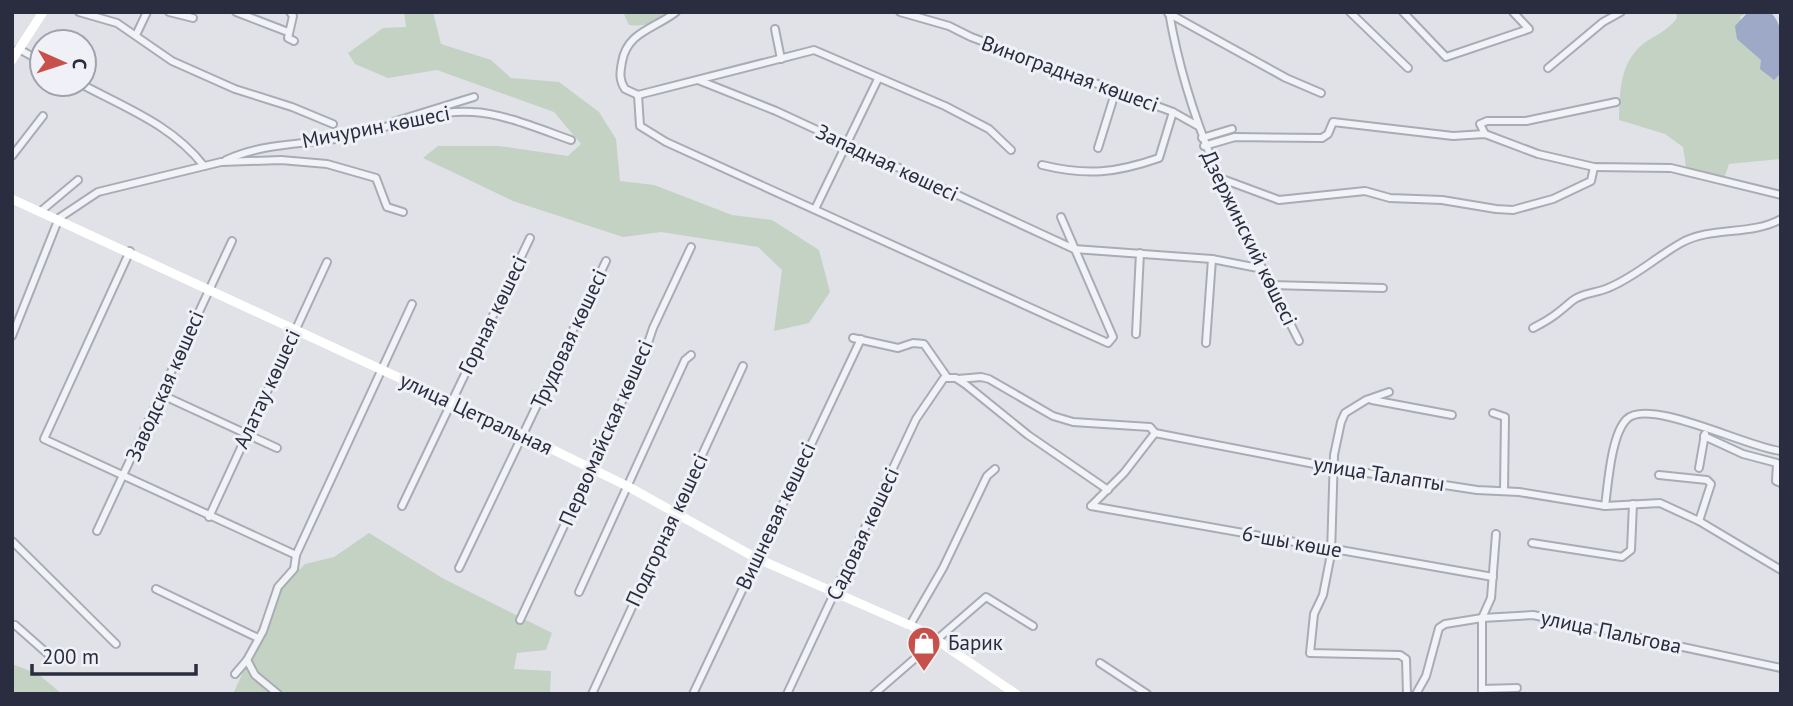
<svg xmlns="http://www.w3.org/2000/svg" width="1793" height="706" font-family="'PT Sans',sans-serif">
<style>
.green{fill:#c3d2c2}
.water{fill:#9da9c6}
.lines{fill:none;stroke-linecap:round;stroke-linejoin:round}
.street-casing{stroke:#a9acb5;stroke-width:10}
.street{stroke:#f2f3f7;stroke-width:6}
.secondary{stroke:#fff;stroke-width:9}
.labels{text-anchor:middle;stroke-width:6;stroke-linejoin:round;paint-order:stroke}
.street-label{font-size:21px;fill:#292d3f;stroke:#eff1f6}
.poi-label{font-size:21px;fill:#292d3f;stroke:#eff1f6;text-anchor:start}
</style>
<rect width="100%" height="100%" fill="#e0e2e8"/>
<g class="green">
<polygon points="404,12 433,12 441,44 491,60 511,78 559,82 599,112 616,139 620,181 654,185 732,215 772,220 819,250 830,292 809,323 774,331 782,270 758,247 661,232 623,237 513,201 423,158 438,146 499,146 568,156 581,144 554,112 437,70 388,78 355,64 348,53 383,28 406,27"/>
<path d="M623,12H665C655,23 644,27 629,25Z"/>
<path d="M1676,12H1748L1740,17L1749,47L1779,75L1781,53V159L1729,164L1724,179L1686,167L1683,147L1665,134L1619,120C1620,92 1619,64 1643,44C1655,35 1668,31 1677,18Z"/>
<polygon points="369,533 444,579 552,633 546,650 517,653 514,669 551,671 550,694 233,694 281,589 305,564 334,557"/>
<polygon points="12,664 38,674 62,694 12,694"/>
</g>
<path class="water" d="M1748,12H1770C1787,27 1781,55 1779,75L1774,80L1760,69L1761,60L1737,39L1735,26Z"/>
<g class="lines">
<defs>
<g id="street">
<polyline points="79,12 117,23 172,61 235,89 292,107 333,124"/>
<polyline points="169,12 193,18"/>
<polyline points="236,12 288,32"/>
<polyline points="290,12 293,16 288,38 294,41"/>
<path d="M676,12C654,29 627,32 622,62C620,73 619,80 625,89L638,95L814,50L945,106L989,129L1011,150"/>
<polyline points="900,12 949,26 971,37 1173,112 1198,126"/>
<path d="M1169,12C1190,136 1244,231 1299,341"/>
<polyline points="1350,12 1408,68"/>
<polyline points="1403,12 1446,57 1529,29 1513,12"/>
<polyline points="1168,13 1286,78 1321,93"/>
<polyline points="775,29 781,59"/>
<polyline points="136,35 147,12"/>
<polyline points="19,49 42,62"/>
<polyline points="1548,68 1603,22 1621,12"/>
<polyline points="698,80 776,111 1074,249 1212,259 1263,269"/>
<path d="M81,84C126,108 172,125 204,166"/>
<polyline points="638,95 640,126 666,142 1108,343 1113,337 1061,217"/>
<polyline points="393,122 474,97"/>
<polyline points="1485,134 1480,124 1487,121 1526,121 1616,102"/>
<polyline points="1202,138 1232,129"/>
<polyline points="1204,146 1235,137 1322,138 1328,134 1333,122 1453,136 1485,134 1538,154 1594,167 1671,168 1781,195"/>
<polyline points="1098,148 1116,90"/>
<polyline points="12,156 43,116"/>
<path d="M226,160C265,142 306,145 347,137C389,128 429,109 473,112C502,113 542,130 571,140"/>
<path d="M1042,165C1087,176 1116,173 1159,158L1173,112"/>
<polyline points="1217,177 1279,200 1365,191 1390,198 1442,200 1496,209 1513,210 1553,199 1591,181 1594,167"/>
<polyline points="815,209 878,79"/>
<polyline points="41,211 78,180"/>
<polyline points="130,251 44,439 296,555"/>
<polyline points="1271,285 1383,288"/>
<path d="M1533,328C1551,319 1558,313 1572,301C1581,293 1597,293 1608,288C1635,277 1656,257 1681,243C1711,226 1751,236 1781,219"/>
<polyline points="1136,334 1140,253"/>
<polyline points="12,336 59,218 98,192 221,162 281,160 327,164 376,178 387,207 403,212"/>
<polyline points="853,338 898,348 913,343 924,344 947,377"/>
<polyline points="1206,343 1212,259"/>
<polyline points="958,379 981,377 989,379 1053,416 1073,422 1150,427 1155,433"/>
<polyline points="1389,392 1366,400 1345,413 1341,422 1334,455 1331,554 1323,595 1314,614 1310,653 1400,655 1406,659 1407,694"/>
<polyline points="160,394 277,448"/>
<polyline points="1372,400 1452,415"/>
<polyline points="1493,413 1505,417 1504,491"/>
<polyline points="1155,433 1335,468 1477,490 1519,492 1605,506 1660,503 1699,521 1781,570"/>
<polyline points="1704,436 1743,454 1777,463 1776,481 1781,483"/>
<polyline points="1699,468 1705,434"/>
<polyline points="1659,475 1707,480 1711,484 1699,521"/>
<polyline points="402,506 530,238"/>
<polyline points="1091,506 1493,577"/>
<polyline points="1091,506 1124,473 1155,433"/>
<path d="M1605,506C1608,485 1611,434 1627,419C1649,397 1751,449 1781,451"/>
<polyline points="209,517 327,262"/>
<polyline points="97,531 232,241"/>
<polyline points="1496,534 1491,598 1482,618 1533,615 1781,668"/>
<polyline points="12,541 116,644"/>
<polyline points="1532,543 1622,557 1631,550 1633,504"/>
<polyline points="459,568 606,261"/>
<polyline points="156,589 258,638"/>
<polyline points="579,592 685,360 691,355"/>
<polyline points="520,620 645,352 653,328 691,247"/>
<polyline points="15,625 49,655"/>
<polyline points="910,625 943,568 987,476 995,469"/>
<polyline points="247,660 255,675 278,694"/>
<polyline points="1100,663 1147,694"/>
<polyline points="235,674 247,660 263,631 278,587 294,569 296,555 412,304"/>
<polyline points="1482,689 1517,688"/>
<polyline points="592,694 743,366"/>
<polyline points="693,694 861,339"/>
<polyline points="787,694 916,419 944,378 956,378 965,384 1028,435 1108,490"/>
<polyline points="874,694 986,597 1033,626"/>
<polyline points="1416,694 1426,676 1439,628 1445,624 1482,618 1482,694"/>
</g>
</defs>
<use href="#street" class="street-casing"/>
<use href="#street" class="street"/>
<g class="secondary">
<polyline points="12,60 43,12"/>
<polyline points="12,199 523,435 629,487 756,558 925,632 1016,694"/>
</g>
</g>
<defs>
<symbol id="shop-pin" viewBox="-11 -11 22 30"><path d="M0 17L-7.5 6A9.5 9.5 0 1 1 7.5 6Z" fill="#c7504b" stroke="#eff1f6"/><path d="M-5-2.5h2.3a2.7 3.5 0 0 1 5.4 0H5L5.5 6h-11ZM-1.5-2.5h3a1.5 2.3 0 0 0-3 0Z" fill="#fff"/></symbol>
</defs>
<g fill-rule="evenodd">
<use href="#shop-pin" x="905" y="624" width="38" height="52"/>
</g>
<g class="labels">
<g class="street-label">
<text transform="translate(1070 74) rotate(20)" y="7">Виноградная көшесі</text>
<text transform="translate(376 127) rotate(-11)" y="7">Мичурин көшесі</text>
<text transform="translate(887 163) rotate(25)" y="7">Западная көшесі</text>
<text transform="translate(1249 238) rotate(64)" y="7">Дзержинский көшесі</text>
<text transform="translate(493 315) rotate(-64)" y="7">Горная көшесі</text>
<text transform="translate(569 339) rotate(-65)" y="7">Трудовая көшесі</text>
<text transform="translate(165 386) rotate(-66)" y="7">Заводская көшесі</text>
<text transform="translate(267 389) rotate(-65)" y="7">Алатау көшесі</text>
<text transform="translate(476 414) rotate(25)" y="7">улица Цетральная</text>
<text transform="translate(606 433) rotate(-66)" y="7">Первомайская көшесі</text>
<text transform="translate(1379 474) rotate(9)" y="7">улица Талапты</text>
<text transform="translate(776 516) rotate(-65)" y="7">Вишневая көшесі</text>
<text transform="translate(667 530) rotate(-65)" y="7">Подгорная көшесі</text>
<text transform="translate(863 534) rotate(-65)" y="7">Садовая көшесі</text>
<text transform="translate(1292 542) rotate(10)" y="7">6-шы көше</text>
<text transform="translate(1611 632) rotate(12)" y="7">улица Пальгова</text>
</g>
<g class="poi-label">
<text x="948" y="650">Барик</text>
</g>
</g>
<rect width="1793" height="706" fill="none" stroke="#292d3f" stroke-width="28"/>
<g transform="translate(63 63) rotate(93)"><circle r="33" fill="#eff1f6" stroke="#a0a3ad" stroke-width="2"/>
<path d="M0-5L12 26L0 18L-12 26Z" fill="#c7504b"/>
<text y="-10" font-size="19" font-weight="bold" text-anchor="middle" fill="#292d3f">С</text>
</g>
<path d="M32 664v10h164v-10" fill="none" stroke="#292d3f" stroke-width="3.5"/>
<text x="42" y="664" font-size="21" fill="#292d3f" stroke="#eff1f6" stroke-width="5" paint-order="stroke">200 m</text>
</svg>
